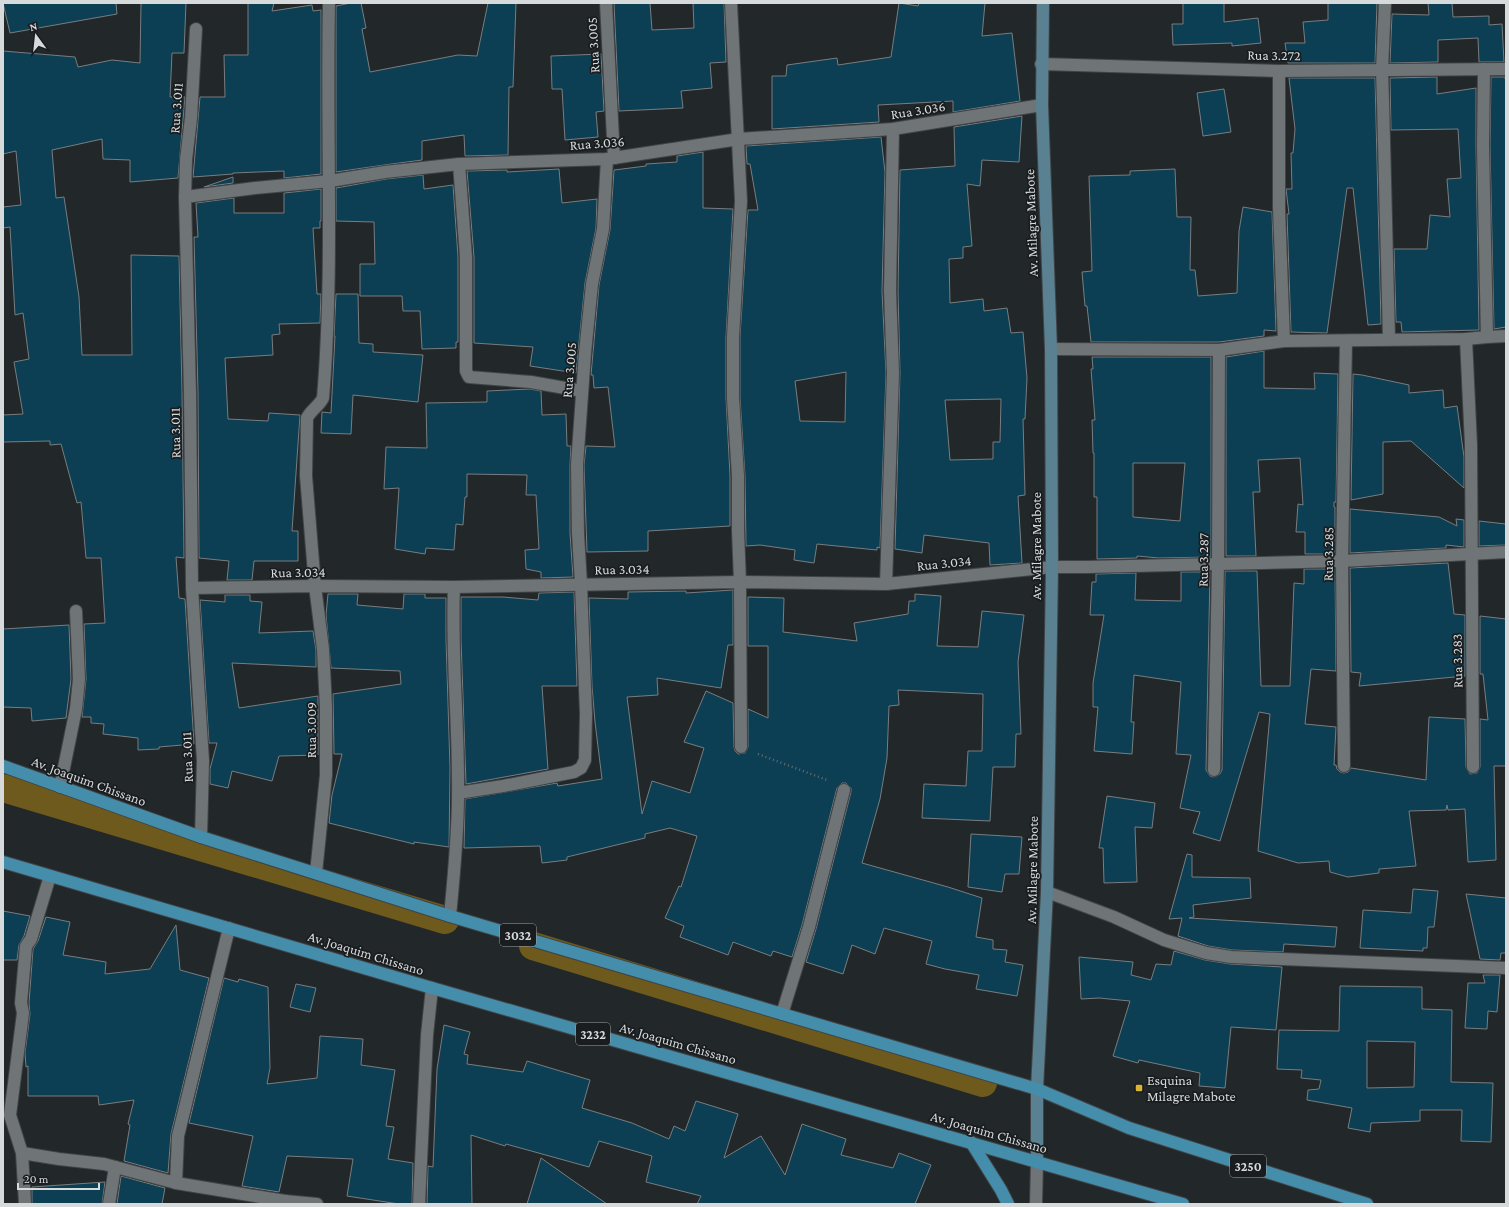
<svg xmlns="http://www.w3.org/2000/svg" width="1509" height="1207" font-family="'Crimson Pro',serif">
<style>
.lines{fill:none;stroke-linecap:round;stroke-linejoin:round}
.canal{stroke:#6e5a1d;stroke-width:28}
.building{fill:#0c3f53;stroke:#787d7f;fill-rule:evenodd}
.street-casing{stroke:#414446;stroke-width:14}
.secondary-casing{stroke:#414446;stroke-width:14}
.primary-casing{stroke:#414446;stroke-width:14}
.path{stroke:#676b6d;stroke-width:2.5;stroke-dasharray:1 3;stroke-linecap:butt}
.street{stroke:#6f7477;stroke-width:12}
.secondary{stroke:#598191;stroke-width:12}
.primary{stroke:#448eab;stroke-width:12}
.poi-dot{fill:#dbb333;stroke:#191d1f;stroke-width:1.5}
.labels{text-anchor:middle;stroke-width:3.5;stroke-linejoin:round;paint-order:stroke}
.shield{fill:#191d1f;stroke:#9ea1a3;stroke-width:1}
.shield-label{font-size:13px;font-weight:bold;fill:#d7dadb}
.street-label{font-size:14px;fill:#d7dadb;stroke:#191d1f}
.poi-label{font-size:14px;fill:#d7dadb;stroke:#191d1f;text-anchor:start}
</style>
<rect width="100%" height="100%" fill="#222729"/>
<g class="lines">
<g class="canal">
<polyline points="3,788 445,920"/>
<polyline points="533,946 983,1083"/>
</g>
</g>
<g class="building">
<polygon points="3,3 116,3 117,14 10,33"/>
<polygon points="141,3 186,3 184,53 172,53 170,97 185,97 178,178 130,182 130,160 103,159 102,139 52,150 56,198 64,197 79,297 82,355 132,355 131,255 179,256 182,392 184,558 176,557 179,598 185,599 194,744 159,747 159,749 138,750 138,738 103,734 104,724 91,723 91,717 82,717 86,679 84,624 105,623 101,558 86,558 81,502 77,503 61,444 50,445 50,441 3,442 3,415 23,414 14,362 29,359 23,313 15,315 10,227 3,228 3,207 21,205 16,151 3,154 3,51 75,57 78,67 112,60 140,63"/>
<polygon points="248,3 274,3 272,11 312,5 313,11 321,10 321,174 284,178 284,171 233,173 233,174 193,177 200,97 225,97 224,55 248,55"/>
<polygon points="351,3 361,3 366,28 362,29 370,72 458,55 477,56 488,3 516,3 513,87 509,87 508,155 465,156 464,135 422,141 422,160 384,165 336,172 336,6"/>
<polygon points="614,3 650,3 652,30 694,28 693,3 724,3 726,62 710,63 712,88 681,91 683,108 619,111"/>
<polygon points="899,3 918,6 919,3 985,3 982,36 1012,33 1020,101 953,112 953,101 878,105 879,122 772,129 772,76 786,76 787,65 837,58 838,65 891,57"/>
<polygon points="1183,3 1224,3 1224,22 1258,18 1261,43 1232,46 1232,43 1173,45 1172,24 1183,24"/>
<polygon points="1328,3 1377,3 1375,63 1288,63 1285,43 1305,43 1303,22 1328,20"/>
<polygon points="1428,3 1452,3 1453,17 1489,16 1489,25 1502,24 1504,62 1479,62 1478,38 1438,40 1438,62 1390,63 1392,14 1429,15"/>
<polygon points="601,54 604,111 596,112 598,137 565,140 562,89 552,89 551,56"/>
<polygon points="1437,77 1437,94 1476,88 1476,146 1479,330 1402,332 1401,322 1396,322 1394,249 1427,249 1430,215 1450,217 1447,179 1461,178 1458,129 1391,130 1390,78"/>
<polygon points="1491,77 1505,77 1506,84 1506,327 1494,329 1490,146"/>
<polygon points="1289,78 1375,78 1381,324 1368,325 1353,188 1347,188 1327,333 1291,332 1287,214 1289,214 1286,189 1292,189 1291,153 1293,153 1295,129"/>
<polygon points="1224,89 1231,132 1203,136 1197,93"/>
<path d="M1022,116L1019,162L982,160L980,186L967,184L972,246L963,247V258L949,259L950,303L983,299L984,311L1007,308L1011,333L1023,332L1027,378L1025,419H1023L1025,495L1018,496L1022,563L990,565L989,543L924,535L922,553L895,549L900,373L898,291L900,170L955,166L954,127ZM1001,399L1000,442H993V459L950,460L945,400Z"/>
<path d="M881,137L885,172L882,291L886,373L880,548L877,547V550L817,544L814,563L794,560L795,550L760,545L746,546L745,476L740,398V337L748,210H758L750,164H747L746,146ZM846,372L845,422L800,421L795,381Z"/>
<polygon points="703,152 703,208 733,209 726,337 726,398 730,476 730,526 648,531 648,551 587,552 584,465 586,446 615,447 608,387 594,388 593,375 591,375 599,285 610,230 614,170 646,166 646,164 677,162 677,156"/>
<polygon points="559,169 562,203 597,199 596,228 585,283 576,373 530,366 533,347 474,343 474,257 467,171 507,170 507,172"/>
<polygon points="1175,169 1177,217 1191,217 1190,270 1195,270 1198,296 1237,293 1239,231 1243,207 1272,212 1276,331 1264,330 1264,336 1219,342 1091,342 1087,306 1085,306 1082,272 1092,271 1089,176 1130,175 1130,171"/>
<polygon points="423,175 424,189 453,185 458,257 458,342 456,342 456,348 422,349 420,311 403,311 402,296 360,296 360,264 375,264 374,222 336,221 336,188 386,179"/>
<polygon points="233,177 233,183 204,187"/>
<polygon points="321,189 321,221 320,221 320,228 313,228 317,294 321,294 320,323 279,324 280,334 272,335 273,355 225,358 228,419 268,421 269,413 300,415 292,531 298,531 298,561 254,561 252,580 227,580 229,561 199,558 198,392 194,237 198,237 196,203 234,198 234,213 284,213 284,193"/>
<polygon points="336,294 358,294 359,343 373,344 373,352 423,355 418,402 353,395 351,434 321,433 322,412 331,413 335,336 334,336"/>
<polygon points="1264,351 1264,388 1315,389 1314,373 1338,374 1336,502 1334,502 1334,507 1335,507 1335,554 1305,554 1305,532 1296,532 1298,504 1303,505 1300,458 1258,460 1260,492 1253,492 1256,556 1226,556 1226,357"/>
<path d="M1092,357H1211V557L1159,558L1137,556V558L1097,559V497H1094V453H1093L1092,420H1095L1091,369H1093ZM1133,463H1185L1180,521L1133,517Z"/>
<polygon points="1353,374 1362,375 1409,385 1409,393 1443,390 1444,408 1457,406 1464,457 1464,488 1411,441 1383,442 1383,494 1351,500"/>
<polygon points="530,389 541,391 542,415 566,414 567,446 571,446 570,465 570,533 573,577 541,578 541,572 526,569 525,550 539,549 536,495 526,495 527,475 467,474 467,497 465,497 463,525 456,524 454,550 426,548 425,554 395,549 399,488 384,489 386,447 427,448 426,403 487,402 487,391"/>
<polygon points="1350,509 1439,517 1457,526 1456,519 1464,520 1464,547 1446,545 1446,548 1350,553"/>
<polygon points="1479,521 1506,524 1506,545 1479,546"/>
<polygon points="1448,563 1454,614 1465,615 1465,676 1359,686 1361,673 1351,672 1350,568"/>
<polygon points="1304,569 1335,569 1336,671 1311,669 1305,724 1336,727 1334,765 1336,765 1337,769 1340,772 1344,773 1348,772 1351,768 1426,780 1429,717 1465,719 1466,767 1470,774 1477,773 1480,767 1480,719 1488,720 1483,674 1480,674 1480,616 1506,619 1506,766 1494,766 1496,860 1468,862 1465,809 1448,810 1447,805 1446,810 1409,811 1416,866 1379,869 1379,873 1348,877 1330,872 1329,861 1298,863 1258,851 1270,714 1259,712 1220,841 1193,833 1200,812 1180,808 1191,755 1176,754 1181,682 1134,675 1131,722 1134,722 1132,754 1094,751 1098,707 1093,707 1093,683 1104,615 1090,615 1092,582 1096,582 1096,574 1136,573 1135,600 1181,601 1181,572 1210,572 1206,770 1210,776 1214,777 1220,774 1222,770 1225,571 1257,571 1261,686 1290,686 1294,583 1304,584"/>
<polygon points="733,590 733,645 728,645 721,688 657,678 658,695 627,697 642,814 652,781 690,793 704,748 684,742 706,691 733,703 734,747 735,751 738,754 745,753 748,747 748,709 768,718 768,646 748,646 748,597 784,598 783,632 857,641 854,623 908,614 909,601 915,601 915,594 941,596 937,646 978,647 982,611 1024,615 1018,662 1021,734 1016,734 1015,767 993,767 990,821 922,818 924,784 966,786 968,751 982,751 983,694 898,690 899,705 889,706 887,758 880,799 862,863 948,887 982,898 976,937 993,940 993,949 1007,950 1005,962 1023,965 1017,996 976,989 979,975 945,969 926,964 932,941 884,928 875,954 852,945 843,974 806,962 816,929 851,792 851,788 846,783 842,783 837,788 802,925 792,957 773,951 771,956 733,942 728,955 680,937 684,926 665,918 679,886 681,887 697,836 670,828 645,834 645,838 567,857 567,860 542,863 540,846 464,848 465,799 557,783 558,786 602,779 595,722 592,686 589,598 628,599 628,592 686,591 686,593"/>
<polygon points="574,592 577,686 542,686 548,769 466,784 461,639 461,597 503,597 538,600 539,593"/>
<polygon points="328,594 358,594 357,605 403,609 404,594 425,594 425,598 446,598 446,639 450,768 449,847 414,842 414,844 329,823 332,795 342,754 334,754 333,694 401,684 400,671 331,668 326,615"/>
<polygon points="225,595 250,595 250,601 262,602 259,633 313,631 316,650 316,667 232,663 239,708 318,696 318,755 279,756 272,781 232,771 228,788 210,784 210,769 217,743 209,743 200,600 225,602"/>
<polygon points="69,625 71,679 66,718 32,721 31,708 3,707 3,629"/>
<polygon points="1107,796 1155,803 1152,828 1135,827 1137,882 1104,883 1103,848 1099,848"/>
<polygon points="971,834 1022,837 1019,874 1005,874 1002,892 968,887"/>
<polygon points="1187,854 1192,855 1192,877 1250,878 1251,898 1193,905 1194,917 1189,918 1337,927 1335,947 1284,944 1283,952 1232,950 1208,946 1178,936 1182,918 1169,919"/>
<polygon points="1413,889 1438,891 1434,927 1428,927 1427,948 1423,948 1423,951 1360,948 1363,910 1411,913"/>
<polygon points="1466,894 1506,898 1506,953 1501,953 1500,960 1480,959"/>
<polygon points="3,911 30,916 24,936 19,945 17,960 3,960"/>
<polygon points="46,917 70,922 63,955 106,962 105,974 150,969 176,925 180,970 209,978 171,1134 168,1173 124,1161 130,1125 128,1124 134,1100 99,1105 98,1096 28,1096 28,1066 26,1067 25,1053 30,1014 29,1003 33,949 38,941"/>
<polygon points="1174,951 1205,960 1230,964 1282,967 1276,1030 1231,1027 1225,1088 1199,1086 1200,1073 1139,1060 1138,1063 1113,1056 1130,1001 1099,998 1081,999 1079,957 1133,962 1131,975 1151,980 1156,964 1171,965"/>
<polygon points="1483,975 1500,975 1497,1012 1488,1011 1487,1029 1465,1028 1468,983 1485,983"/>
<polygon points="224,978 238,982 239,979 268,987 270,1068 267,1084 317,1078 320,1036 363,1039 361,1065 395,1070 386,1126 394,1127 388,1159 413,1163 412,1204 399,1204 347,1196 353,1159 287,1156 279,1192 242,1186 253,1136 189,1123"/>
<polygon points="296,984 316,988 310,1012 290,1007"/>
<path d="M1340,986L1422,987V1009L1452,1010L1451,1082L1493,1083L1491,1142L1461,1141L1462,1110H1420V1121L1371,1123L1370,1132L1348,1128L1352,1108L1307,1100L1308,1090L1319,1089L1321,1080L1301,1078L1302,1070L1277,1069L1279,1030L1339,1031ZM1367,1041L1415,1042L1414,1087L1367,1088Z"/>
<polygon points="444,1025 470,1032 464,1054 468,1055 467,1064 523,1072 527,1061 590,1080 582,1108 632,1123 669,1139 674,1126 685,1131 696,1101 738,1114 724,1158 761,1136 785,1175 802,1124 846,1139 841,1155 893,1168 899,1153 931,1165 915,1204 697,1204 701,1196 646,1182 652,1156 599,1141 589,1167 506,1144 505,1146 471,1135 472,1204 427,1204 428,1166 433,1167 437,1069"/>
<polygon points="541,1158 575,1182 607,1204 527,1204"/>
<polygon points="121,1176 165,1188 162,1204 117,1204"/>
<polygon points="105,1182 102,1204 32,1204 32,1187"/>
</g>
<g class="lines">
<defs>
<g id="street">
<polyline points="606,3 614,158"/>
<polyline points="731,3 741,201 733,337 733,398 738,476 738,531 740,582 741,747"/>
<polyline points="1385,3 1382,70 1383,101 1389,339"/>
<polyline points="196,29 191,118 186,160 185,197 190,392 192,588 203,761 201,837"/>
<polyline points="1041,64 1279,71 1506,69"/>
<polyline points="1484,69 1483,146 1487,337"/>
<polyline points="1279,71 1279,208 1284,341"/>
<polyline points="459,164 466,257 466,371 469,377 531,382 582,391"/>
<polyline points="185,197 255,188 330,181 385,172 459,164 607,159 739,139 893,129 1042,105"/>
<polyline points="1466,339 1471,445 1473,767"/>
<polyline points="1051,349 1219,350 1284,341 1466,339 1487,337 1506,336"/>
<polyline points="886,584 893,373 890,291 893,129"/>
<polyline points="192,588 315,586 454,587 740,582 886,584 1052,567 1088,567 1342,561 1506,552"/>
<polyline points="1344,766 1342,561 1346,341"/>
<polyline points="1214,770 1218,564 1219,350"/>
<polyline points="60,787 76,709 79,679 76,611"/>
<polyline points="458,793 503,786 574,772 581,768 585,760 586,714 581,584 578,533 577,465 585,353 592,284 603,229 607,159"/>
<path d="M316,873L326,775V707L323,649L315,586L306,476L307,418C311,410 319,406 323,398C334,267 326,135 329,3"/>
<polyline points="1047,892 1114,917 1164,940 1206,953 1231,957 1506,968"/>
<path d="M450,916C454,875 458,835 458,794C459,725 451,656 454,587"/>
<polyline points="782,1014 809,927 844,790"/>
<polyline points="22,1153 10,1115 23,1013 21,1003 26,946 31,939 50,876"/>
<polyline points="176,1183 178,1136 229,928"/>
<polyline points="25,1204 22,1153 59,1159 104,1164 176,1183 285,1201"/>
<polyline points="109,1204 115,1167"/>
<polyline points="283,1204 285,1201 317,1204"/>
<polyline points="419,1204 427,1035 432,988"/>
<polyline points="1036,1204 1037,1161"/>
</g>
<polyline id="secondary" points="1037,1161 1037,1089 1047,892 1052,567 1051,349 1042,105 1043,3"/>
<g id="primary">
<polyline points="3,766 201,837 450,916 1037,1089 1129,1128 1367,1204"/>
<polyline points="3,862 432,988 1183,1204"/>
<polyline points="971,1142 1001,1190 1008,1204"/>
</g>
</defs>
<use href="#street" class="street-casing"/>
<use href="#secondary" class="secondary-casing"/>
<use href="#primary" class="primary-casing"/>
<polyline class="path" points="758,754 827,780"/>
<use href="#street" class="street"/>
<use href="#secondary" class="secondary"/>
<use href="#primary" class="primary"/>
</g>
<rect class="poi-dot" x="1135" y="1084" width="8" height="8" rx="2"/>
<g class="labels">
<g class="shield">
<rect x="500" y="924" width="36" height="22" rx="3"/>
<rect x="576" y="1023" width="34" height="22" rx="3"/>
<rect x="1230" y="1155" width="36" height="22" rx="3"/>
</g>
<g class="shield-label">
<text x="518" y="940">3032</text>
<text x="593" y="1039">3232</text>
<text x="1248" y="1171">3250</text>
</g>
<g class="street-label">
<text transform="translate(593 45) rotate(-93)" y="5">Rua 3.005</text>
<text transform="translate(1274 55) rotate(1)" y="5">Rua 3.272</text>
<text transform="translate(176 108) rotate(-86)" y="5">Rua 3.011</text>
<text transform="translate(918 110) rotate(-9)" y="5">Rua 3.036</text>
<text transform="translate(597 143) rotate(-4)" y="5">Rua 3.036</text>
<text transform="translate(1031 223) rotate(-92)" y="5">Av. Milagre Mabote</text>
<text transform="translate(569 370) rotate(-85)" y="5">Rua 3.005</text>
<text transform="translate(175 433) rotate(-91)" y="5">Rua 3.011</text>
<text transform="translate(1036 546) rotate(-90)" y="5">Av. Milagre Mabote</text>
<text transform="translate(1328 554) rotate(-89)" y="5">Rua 3.285</text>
<text transform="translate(1203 560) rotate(-89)" y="5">Rua 3.287</text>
<text transform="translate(944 563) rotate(-6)" y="5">Rua 3.034</text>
<text transform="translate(622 569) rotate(-1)" y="5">Rua 3.034</text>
<text transform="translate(298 572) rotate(-1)" y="5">Rua 3.034</text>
<text transform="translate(1457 661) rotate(-91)" y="5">Rua 3.283</text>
<text transform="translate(311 730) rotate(-90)" y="5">Rua 3.009</text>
<text transform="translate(187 757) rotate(-92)" y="5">Rua 3.011</text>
<text transform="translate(89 781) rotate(20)" y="5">Av. Joaquim Chissano</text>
<text transform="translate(1032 870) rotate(-89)" y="5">Av. Milagre Mabote</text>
<text transform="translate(366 953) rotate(17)" y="5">Av. Joaquim Chissano</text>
<text transform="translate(678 1043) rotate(16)" y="5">Av. Joaquim Chissano</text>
<text transform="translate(989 1132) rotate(16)" y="5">Av. Joaquim Chissano</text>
</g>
<g class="poi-label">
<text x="1147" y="1085">Esquina<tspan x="1147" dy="16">Milagre Mabote</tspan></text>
</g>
</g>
<rect width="1509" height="1207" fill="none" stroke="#d7dadb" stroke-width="8"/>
<g transform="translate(36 36) rotate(345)" stroke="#191d1f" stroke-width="3" paint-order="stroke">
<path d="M0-3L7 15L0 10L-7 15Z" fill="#d7dadb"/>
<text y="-6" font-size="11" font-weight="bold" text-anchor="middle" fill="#d7dadb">N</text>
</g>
<path d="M18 1183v6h81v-6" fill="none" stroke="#d7dadb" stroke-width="2"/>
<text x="24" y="1183" font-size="12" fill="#d7dadb" stroke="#191d1f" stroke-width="3" paint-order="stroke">20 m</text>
</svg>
